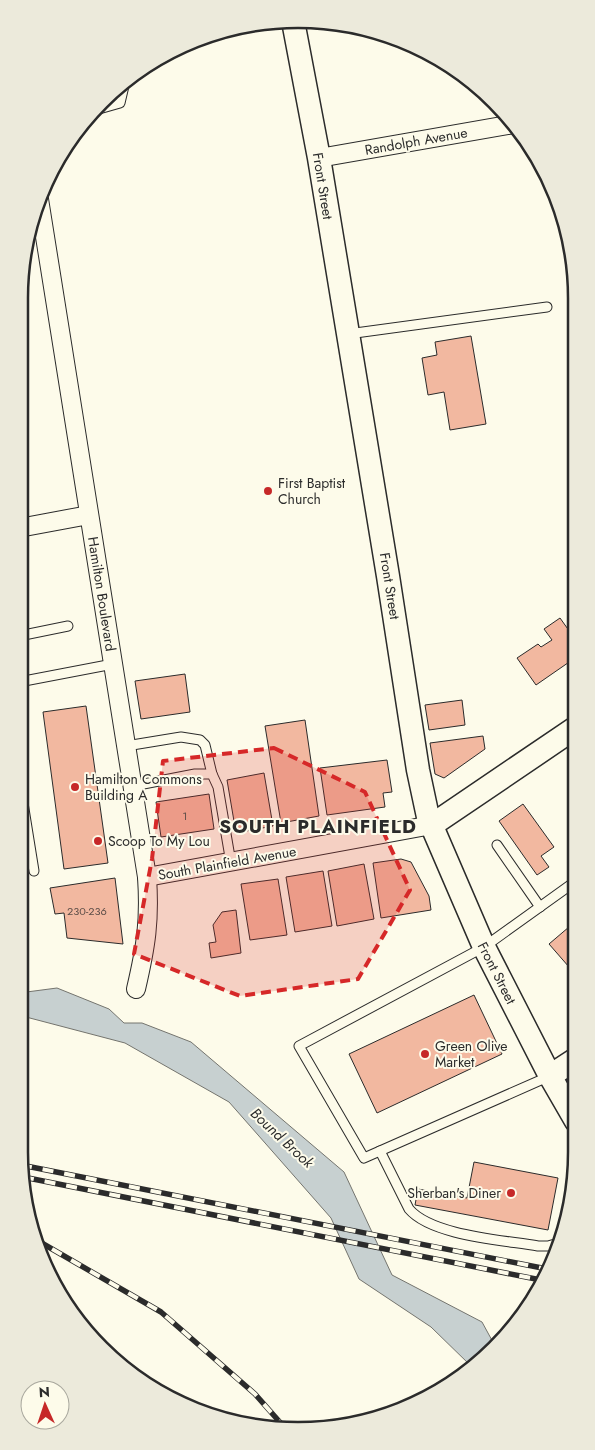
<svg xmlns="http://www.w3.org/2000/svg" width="595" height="1450" font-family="Jost,sans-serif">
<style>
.water{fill:#c7d0d0;stroke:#74746e}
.building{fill:#f2b8a0;stroke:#2b2b2b}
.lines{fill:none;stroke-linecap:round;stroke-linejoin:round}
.service-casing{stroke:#2b2b2b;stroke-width:11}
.minor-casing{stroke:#2b2b2b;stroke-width:20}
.tertiary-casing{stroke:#2b2b2b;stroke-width:25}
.service{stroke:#fdfbea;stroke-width:9}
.minor{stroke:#fdfbea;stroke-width:18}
.tertiary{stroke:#fdfbea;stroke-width:22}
.rail-casing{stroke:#2b2b2b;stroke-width:5.5}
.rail{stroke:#fdfbea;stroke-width:4;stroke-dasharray:11;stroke-linecap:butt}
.marked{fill:#d62828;fill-opacity:0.2;stroke:#d62828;stroke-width:4;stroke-dasharray:10 6;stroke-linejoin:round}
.poi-dot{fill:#c62828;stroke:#fdfbea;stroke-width:2}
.labels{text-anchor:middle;stroke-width:4;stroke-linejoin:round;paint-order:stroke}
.number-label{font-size:11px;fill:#5d4e48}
.street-label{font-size:14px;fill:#2b2b2b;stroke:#fdfbea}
.poi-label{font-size:14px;fill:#2b2b2b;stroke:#fdfbea;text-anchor:start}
.water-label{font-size:15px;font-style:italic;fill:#2b2b2b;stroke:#fdfbea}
.district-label{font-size:19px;font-weight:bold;letter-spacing:1px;fill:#2b2b2b;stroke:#fdfbea}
.rim{fill:none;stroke:#2b2b2b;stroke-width:2.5}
</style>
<rect width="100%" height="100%" fill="#fdfbea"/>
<polygon class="water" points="57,988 109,1009 124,1023 142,1023 191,1042 344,1172 392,1275 482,1322 494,1344 470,1365 431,1327 359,1279 331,1218 229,1102 125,1043 26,1017 19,1019 19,993"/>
<g class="building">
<polygon points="471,336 486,424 450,430 444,392 428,395 422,358 437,355 435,342"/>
<polygon points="560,618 575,639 575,658 536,685 517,658 538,644 541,647 552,640 544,629"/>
<polygon points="185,674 190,712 141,719 135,681"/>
<polygon points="462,700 465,725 429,730 425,705"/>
<polygon points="86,706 108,863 64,869 43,712"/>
<polygon points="305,720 319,816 281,823 265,726"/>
<polygon points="483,736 485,749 444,778 435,774 430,743"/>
<polygon points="387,760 392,792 383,793 385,807 327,815 320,768"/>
<polygon points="264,773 273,826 236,833 227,780"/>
<polygon points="209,794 214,829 161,837 156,802"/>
<polygon points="523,804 554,847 541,856 549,867 537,875 499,821"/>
<polygon points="401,859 411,862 429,896 431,910 381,918 373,863"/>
<polygon points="364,864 374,919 337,926 328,871"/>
<polygon points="323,871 332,926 295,932 286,877"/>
<polygon points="115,878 123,944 67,938 64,913 55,914 50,888"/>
<polygon points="278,879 287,935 250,940 241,884"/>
<polygon points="236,910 241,953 211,958 209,943 216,942 213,925 222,912"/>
<polygon points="576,921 576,975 549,944"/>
<polygon points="474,995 502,1054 377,1113 349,1054"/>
<polygon points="474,1162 558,1178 548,1230 415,1205 418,1189 467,1198"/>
</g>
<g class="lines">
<defs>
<g id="service">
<polyline points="92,111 120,103 124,86"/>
<polyline points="348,334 547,307"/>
<polyline points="19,636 68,626"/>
<polyline points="19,682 113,664"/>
<polyline points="126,746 181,737 200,740 205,745 212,774"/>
<polyline points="19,778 34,871"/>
<polyline points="133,786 195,774 212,774 218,787 231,863"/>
<polyline points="497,845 540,907"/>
<polyline points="550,1076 364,1158 299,1046 484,947 576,881"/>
<path d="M380,1151L409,1209C432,1236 504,1240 538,1246H548L562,1242"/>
</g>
<g id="minor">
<polyline points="319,158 514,124"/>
<path d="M39,199L147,877C150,921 146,946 136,989"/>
<polyline points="19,528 89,515"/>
<polyline points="147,877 432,825"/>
</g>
<g id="tertiary">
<polyline points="293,21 319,158 388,576 418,770 428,817 484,947 550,1076 576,1121"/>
<polyline points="432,825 575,728"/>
<polyline points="550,1076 576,1059"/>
</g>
</defs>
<use href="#service" class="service-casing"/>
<use href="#minor" class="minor-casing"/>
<use href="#tertiary" class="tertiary-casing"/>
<use href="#service" class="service"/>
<use href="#minor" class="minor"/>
<use href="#tertiary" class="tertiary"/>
<defs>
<g id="rail">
<polyline points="21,1165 547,1269"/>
<polyline points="23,1177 541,1280"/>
<polyline points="33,1238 161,1312 255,1394 285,1428"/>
</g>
</defs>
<use href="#rail" class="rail-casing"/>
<use href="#rail" class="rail"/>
</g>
<path class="marked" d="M274,748L365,792L410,890L358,979L240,996L134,954L152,859L163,761Z"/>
<g class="poi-dot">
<circle cx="268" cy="491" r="5"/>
<circle cx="75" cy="787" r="5"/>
<circle cx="98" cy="841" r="5"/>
<circle cx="425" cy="1054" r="5"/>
<circle cx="511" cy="1193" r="5"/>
</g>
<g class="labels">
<g class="number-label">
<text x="185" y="820">1</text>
<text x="87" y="915">230-236</text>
</g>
<g class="street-label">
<text transform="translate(416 141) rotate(-10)" y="5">Randolph Avenue</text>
<text transform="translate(323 186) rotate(81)" y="5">Front Street</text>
<text transform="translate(390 586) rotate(81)" y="5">Front Street</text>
<text transform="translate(102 594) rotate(81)" y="5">Hamilton Boulevard</text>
<text transform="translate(227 863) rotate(-10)" y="5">South Plainfield Avenue</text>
<text transform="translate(497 973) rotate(63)" y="5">Front Street</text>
</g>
<g class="poi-label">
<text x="278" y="488">First Baptist<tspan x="278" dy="16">Church</tspan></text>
<text x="85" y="784">Hamilton Commons<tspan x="85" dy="16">Building A</tspan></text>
<text x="108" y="846">Scoop To My Lou</text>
<text x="435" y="1051">Green Olive<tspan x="435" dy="16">Market</tspan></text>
<text x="501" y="1198" text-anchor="end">Sherban's Diner</text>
</g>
<g class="water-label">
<text transform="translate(282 1138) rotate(43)" y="5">Bound Brook</text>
</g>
<g class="district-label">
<text x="318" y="833">SOUTH PLAINFIELD</text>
</g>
</g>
<path d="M0 0H595V1450H0ZM298 28H298A270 270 0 0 1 568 298V1152A270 270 0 0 1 298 1422H298A270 270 0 0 1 28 1152V298A270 270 0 0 1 298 28Z" fill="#eceadb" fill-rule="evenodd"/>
<path class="rim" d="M298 28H298A270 270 0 0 1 568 298V1152A270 270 0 0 1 298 1422H298A270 270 0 0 1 28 1152V298A270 270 0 0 1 298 28Z"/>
<g transform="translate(45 1405) rotate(357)"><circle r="24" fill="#fdfbea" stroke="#a9a89e"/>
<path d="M0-4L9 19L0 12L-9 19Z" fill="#c62828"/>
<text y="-8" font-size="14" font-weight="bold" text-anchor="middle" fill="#2b2b2b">N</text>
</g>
</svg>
